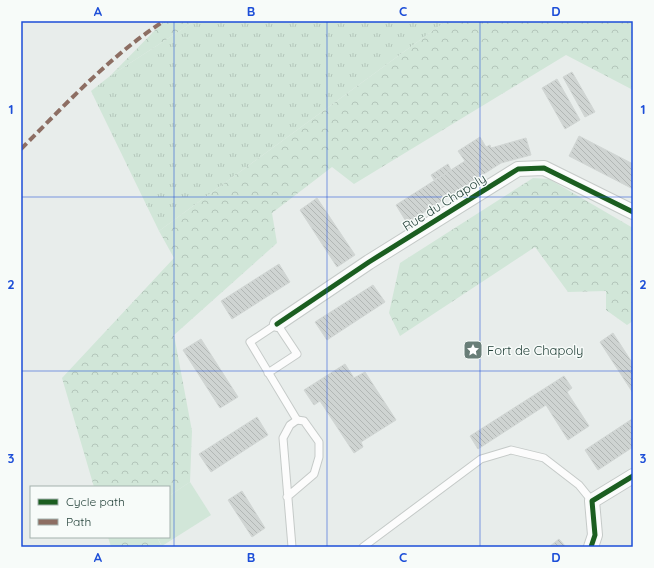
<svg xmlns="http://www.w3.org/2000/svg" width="654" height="568" font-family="Quicksand,sans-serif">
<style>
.grass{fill:url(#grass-tufts)}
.forest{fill:url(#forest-crowns)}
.garden{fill:#d1e6d8}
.building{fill:url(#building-back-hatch);stroke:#d1d6d4}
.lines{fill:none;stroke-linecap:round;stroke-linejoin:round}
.lane-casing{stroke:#c5cac8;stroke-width:9}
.street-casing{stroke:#c5cac8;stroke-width:16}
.lane{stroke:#fcfcfc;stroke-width:7}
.street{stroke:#fcfcfc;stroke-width:14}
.quiet{stroke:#8d6e63;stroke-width:4;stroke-dasharray:8 4;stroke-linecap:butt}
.cycleway-casing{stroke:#f7fbf9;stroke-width:8}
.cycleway{stroke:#1b5e20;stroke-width:5}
.grid{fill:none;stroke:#1d4ed8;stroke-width:1;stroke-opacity:0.55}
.labels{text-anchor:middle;stroke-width:3;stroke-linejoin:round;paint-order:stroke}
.street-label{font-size:13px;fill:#24423a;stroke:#f7fbf9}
.poi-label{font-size:13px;fill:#24423a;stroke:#f7fbf9;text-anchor:start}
.neatline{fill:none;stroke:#1d4ed8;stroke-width:1.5}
.grid-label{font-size:13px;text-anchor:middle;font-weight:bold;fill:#1d4ed8}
</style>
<defs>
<pattern id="grass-tufts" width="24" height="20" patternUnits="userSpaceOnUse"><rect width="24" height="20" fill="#d1e6d8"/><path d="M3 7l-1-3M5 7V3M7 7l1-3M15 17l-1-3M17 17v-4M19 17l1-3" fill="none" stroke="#b3c6ba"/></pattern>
<pattern id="forest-crowns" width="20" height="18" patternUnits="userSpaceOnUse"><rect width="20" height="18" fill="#d1e6d8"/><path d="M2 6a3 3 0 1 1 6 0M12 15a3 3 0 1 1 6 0" fill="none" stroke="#b3c6ba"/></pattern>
<pattern id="building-back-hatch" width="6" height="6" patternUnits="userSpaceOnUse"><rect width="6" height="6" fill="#cfd4d2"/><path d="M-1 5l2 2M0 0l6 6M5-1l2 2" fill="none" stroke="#b2b7b5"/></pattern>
</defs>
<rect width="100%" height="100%" fill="#e8edeb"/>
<polygon class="grass" points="195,21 446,21 159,231 91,91 110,76"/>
<g class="forest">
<polygon points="164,21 195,21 110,76"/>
<polygon points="446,21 633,21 633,90 566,55 354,184 332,167 272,213 277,243 174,335 192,431 190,482 169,496 169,487 94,487 62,378 174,258 159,231"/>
<polygon points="533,178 549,179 633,228 633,321 627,325 606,310 606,291 568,292 535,247 400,336 389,313 400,263"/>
<polygon points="108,537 157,537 162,547 111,547"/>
</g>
<polygon class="garden" points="190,482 211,515 162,546 157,537 169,537 169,496"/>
<g class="building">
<polygon points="572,72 595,112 585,117 563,77"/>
<polygon points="557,79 580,120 565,129 542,88"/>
<polygon points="579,136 633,164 633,189 569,156"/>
<polygon points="480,137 486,147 490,145 491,148 526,138 531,155 501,163 407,223 396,205 465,161 458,151"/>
<polygon points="448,164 451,170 434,180 431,175"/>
<polygon points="317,198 355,255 337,267 300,210"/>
<polygon points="279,264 290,282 232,319 221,301"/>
<polygon points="373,285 385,302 327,340 315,322"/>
<polygon points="613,333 633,364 633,393 600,342"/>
<polygon points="201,339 238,397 220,408 183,350"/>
<polygon points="345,364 354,378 365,372 396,420 361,442 363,447 354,453 320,401 314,405 304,390"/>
<polygon points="564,376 572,388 567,392 589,426 568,440 546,405 478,449 470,436"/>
<polygon points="257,417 268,435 211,472 199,454"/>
<polygon points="632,419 633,447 598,470 585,450"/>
<polygon points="242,491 265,528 252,537 228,500"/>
<polygon points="559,539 566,547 549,547"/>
</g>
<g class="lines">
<defs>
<g id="lane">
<polyline points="268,373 297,354 277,324 250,342 297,420"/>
<polyline points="287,497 314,474 319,457 319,442 304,421 297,420 290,425 283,438 292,547"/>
<polyline points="363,547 481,459 511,450 544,458 579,485 592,501"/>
</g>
<g id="street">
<polyline points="277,324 369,262 518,169 544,168 633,212"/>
<polyline points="591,547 595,535 592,501 633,476"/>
</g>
</defs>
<use href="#lane" class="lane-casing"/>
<use href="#street" class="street-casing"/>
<use href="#lane" class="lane"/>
<use href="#street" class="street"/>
<path class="quiet" d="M21,149C66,104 110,56 164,21"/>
<defs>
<g id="cycleway">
<polyline points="277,324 369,262 518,169 544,168 633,212"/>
<polyline points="591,547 595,535 592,501 633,476"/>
</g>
</defs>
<use href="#cycleway" class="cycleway-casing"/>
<use href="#cycleway" class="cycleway"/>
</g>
<path class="grid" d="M174,21V547M327,21V547M480,21V547M21,197H633M21,371H633"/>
<defs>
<symbol id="sight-square" viewBox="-11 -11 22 22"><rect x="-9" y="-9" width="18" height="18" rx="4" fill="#697e78" stroke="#f7fbf9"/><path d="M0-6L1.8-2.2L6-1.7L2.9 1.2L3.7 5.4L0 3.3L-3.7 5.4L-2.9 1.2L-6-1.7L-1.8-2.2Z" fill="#fff"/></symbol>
</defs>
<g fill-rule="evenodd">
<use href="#sight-square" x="462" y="339" width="22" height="22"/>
</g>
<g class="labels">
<g class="street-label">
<text transform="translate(444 202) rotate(-32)" y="5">Rue du Chapoly</text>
</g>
<g class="poi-label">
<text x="487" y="355">Fort de Chapoly</text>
</g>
</g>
<rect width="654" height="568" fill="none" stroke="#f7fbf9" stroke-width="44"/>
<rect x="30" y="486" width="140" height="52" fill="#f7fbf9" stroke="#a3b1ad"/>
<rect x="38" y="499" width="20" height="6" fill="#1b5e20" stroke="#a3b1ad"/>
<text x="66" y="506" font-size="12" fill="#24423a">Cycle path</text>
<rect x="38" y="519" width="20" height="6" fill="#8d6e63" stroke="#a3b1ad"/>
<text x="66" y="526" font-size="12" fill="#24423a">Path</text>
<rect x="22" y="22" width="610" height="524" class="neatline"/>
<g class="grid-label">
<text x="98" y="16">A</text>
<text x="251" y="16">B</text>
<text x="403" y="16">C</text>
<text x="556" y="16">D</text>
<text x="11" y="114">1</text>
<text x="643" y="114">1</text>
<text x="11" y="289">2</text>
<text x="643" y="289">2</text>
<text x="11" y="463">3</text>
<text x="643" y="463">3</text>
<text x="98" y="562">A</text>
<text x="251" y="562">B</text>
<text x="403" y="562">C</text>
<text x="556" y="562">D</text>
</g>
</svg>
